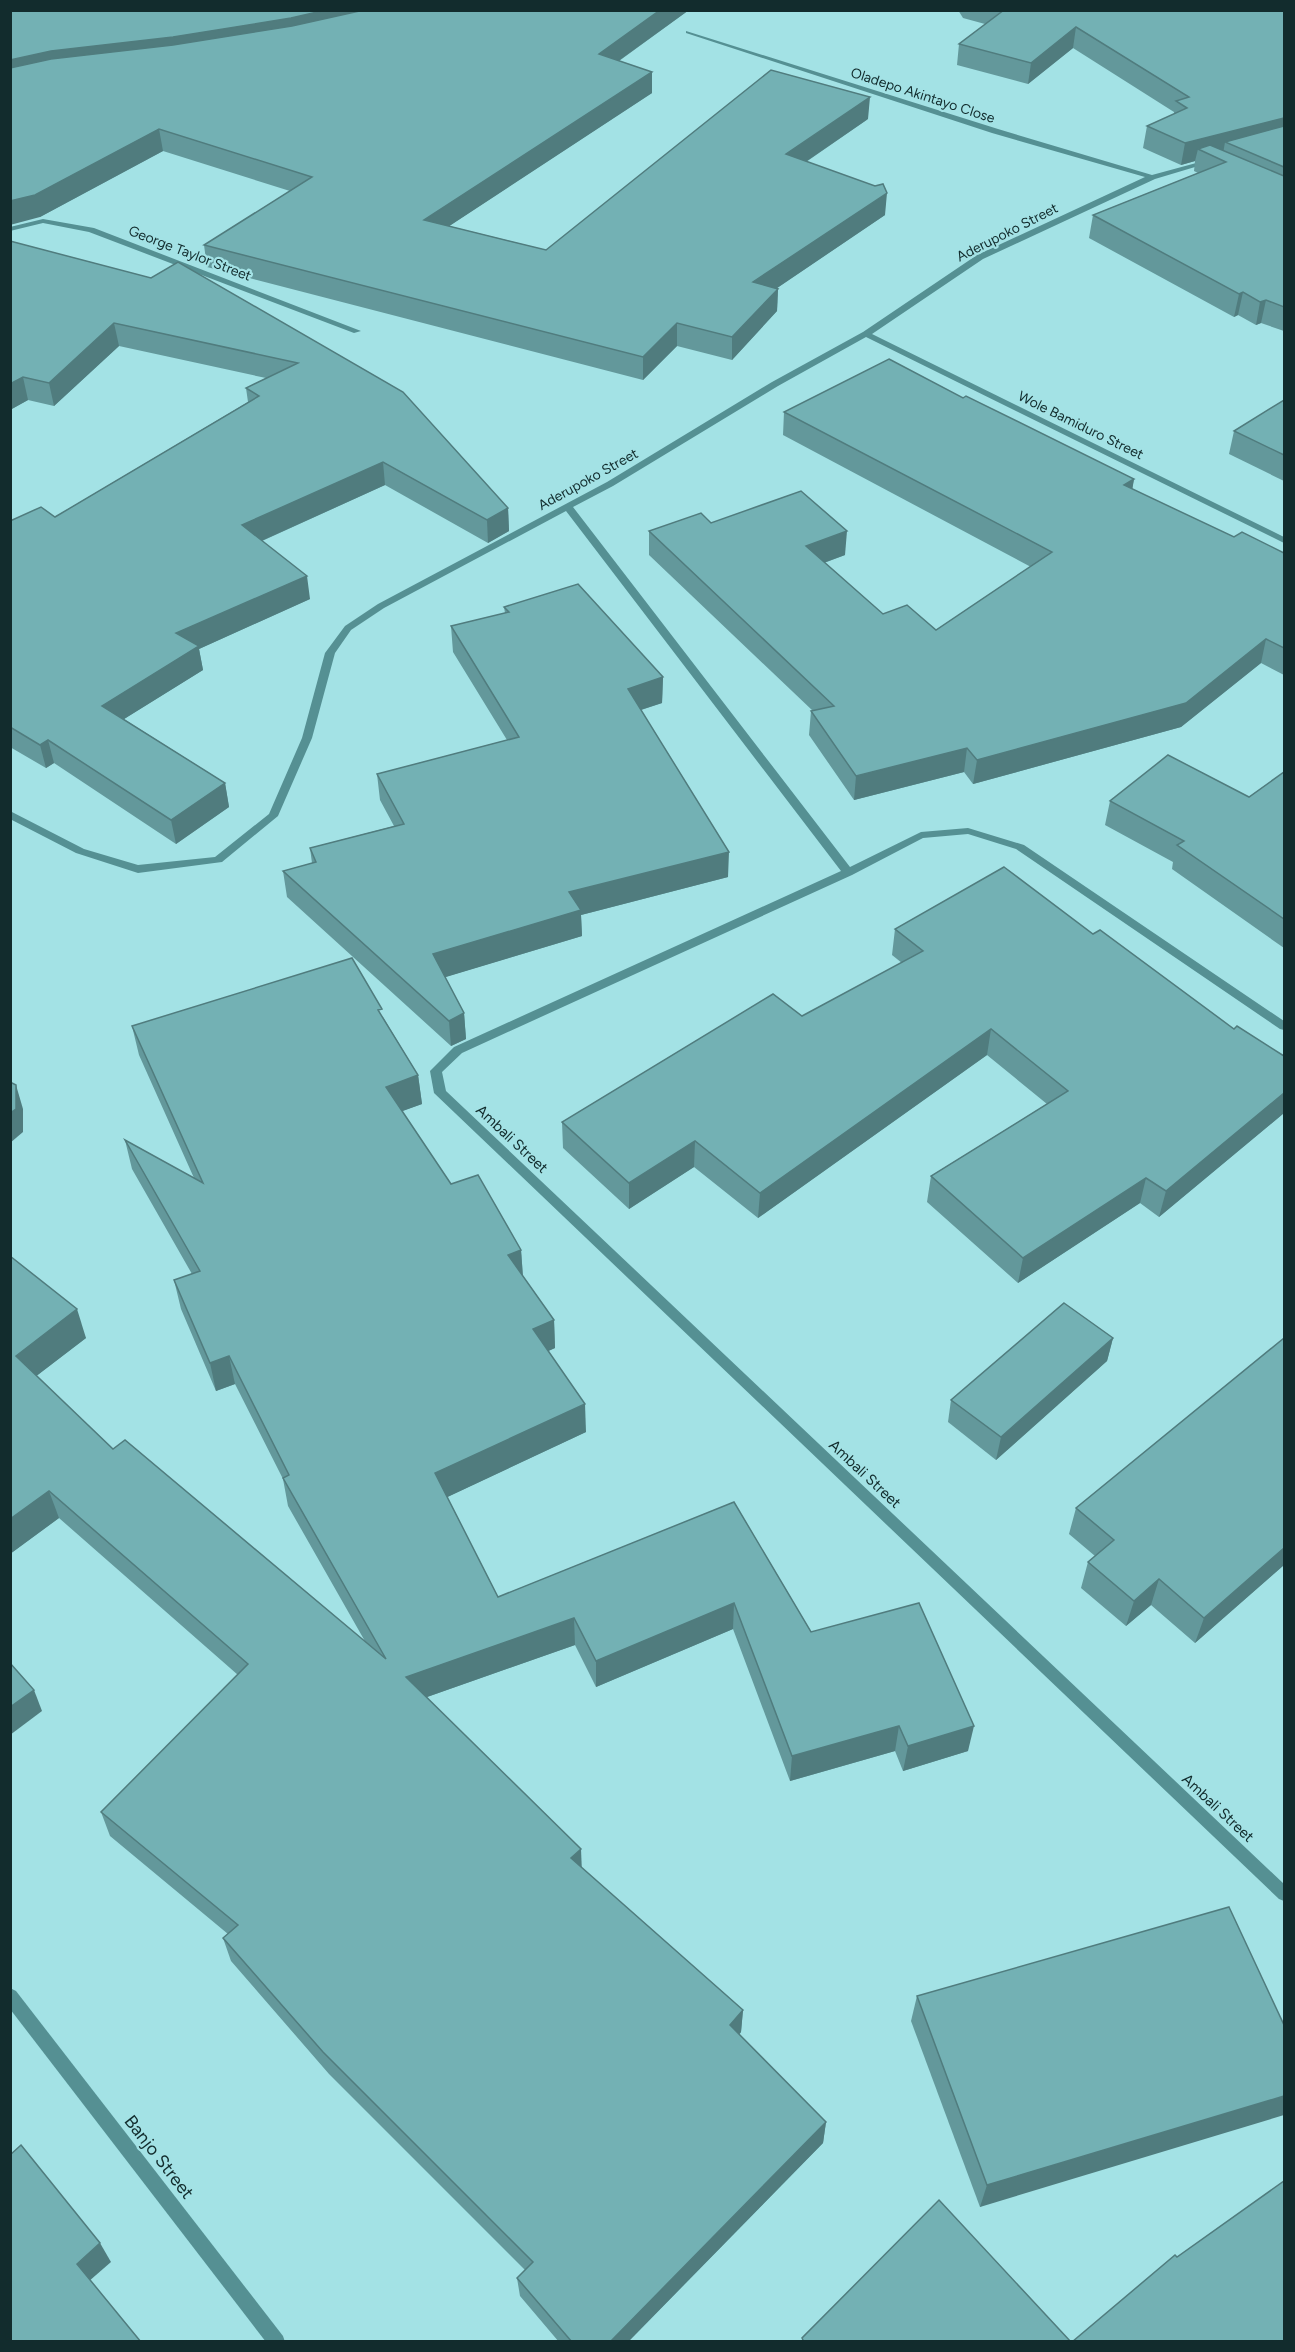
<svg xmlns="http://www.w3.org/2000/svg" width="1295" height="2352" font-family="Figtree,sans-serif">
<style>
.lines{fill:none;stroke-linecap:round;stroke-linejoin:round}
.street{fill:#559093;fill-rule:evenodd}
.wall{fill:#63989b}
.shaded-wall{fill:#507c7e}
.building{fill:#73b1b4;stroke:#507c7e;stroke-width:1.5}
.labels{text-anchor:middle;stroke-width:4.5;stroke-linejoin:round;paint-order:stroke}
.far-street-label{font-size:14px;fill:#122c2d;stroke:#a3e2e5}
.street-label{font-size:15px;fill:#122c2d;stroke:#a3e2e5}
.near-street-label{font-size:18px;fill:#122c2d;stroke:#a3e2e5}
</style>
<rect width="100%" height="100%" fill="#a3e2e5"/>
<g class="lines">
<g class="street">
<polygon points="686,31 998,129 1152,175 1211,159 1215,161 1155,179 983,259 872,334 1284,537 1284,543 866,337 778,386 613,486 573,507 850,867 921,832 968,828 1024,845 1284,1021 1284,1030 1280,1029 1016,849 968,834 923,838 852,875 462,1053 442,1072 446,1091 1284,1884 1284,1901 1279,1899 434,1093 430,1071 454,1047 841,871 566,511 384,608 351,630 335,653 312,738 278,816 222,862 138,873 76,853 10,819 10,811 84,849 138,865 215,857 269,814 302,738 325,653 345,626 378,604 607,482 772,382 863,332 977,255 1145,177 992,133 686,33"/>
<polygon points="43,219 94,228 361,331 354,333 89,232 43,223 10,231 10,227"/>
<polygon points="10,1988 16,1991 283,2336 285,2342 266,2342 10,2009"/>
</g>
</g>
<g class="wall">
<polygon points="10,10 689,10 619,61 652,72 652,93 449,226 546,250 868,119 806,162 885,215 777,288 778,289 777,311 732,360 677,346 643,380 207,267 204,245 290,191 163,151 40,217"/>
<polygon points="958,10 1284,10 1284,331 1261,323 1256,325 1238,315 1234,317 1089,238 1093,215 1198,173 1194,171 1195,161 1181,165 1143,148 1147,126 1174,114 1174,112 1073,48 1028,84 957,65 959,44 985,24 963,18"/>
<polygon points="10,241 151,278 178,262 508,508 509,531 488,543 385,485 262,541 310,599 199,649 203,670 124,719 225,783 229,807 176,844 54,763 46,768 10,747 10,521 55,517 248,402 246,388 266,378 119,346 54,406 28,400 10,410"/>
<polygon points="963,398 1134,479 1132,489 1234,537 1284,553 1284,675 1261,663 1181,727 973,784 964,772 854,800 809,735 811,711 813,711 649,555 649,531 711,523 845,555 824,563 883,614 936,630 1031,567 783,435 784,412"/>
<polygon points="1284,400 1284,481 1229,454 1234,431"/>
<polygon points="504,607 663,677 662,703 641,710 728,877 581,915 582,936 445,977 464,1013 466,1039 451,1046 287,897 283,871 312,863 310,848 394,826 380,800 377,774 507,740 453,652 451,626 505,613"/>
<polygon points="1284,772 1284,948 1172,869 1173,862 1105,825 1110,801 1249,797"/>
<polygon points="895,929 1093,934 1234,1029 1284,1056 1284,1113 1159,1217 1140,1203 1018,1283 927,1202 931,1176 1047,1104 987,1055 758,1218 694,1167 629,1209 563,1148 562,1122 802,1016 902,963 892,955"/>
<polygon points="383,1017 418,1075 422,1104 402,1111 451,1184 521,1250 523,1276 554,1320 555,1348 548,1351 586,1432 447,1497 498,1597 734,1502 811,1632 968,1751 903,1771 895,1751 790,1781 733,1629 596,1687 575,1645 427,1697 582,1868 743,2010 741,2032 739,2035 826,2122 823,2143 628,2342 559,2342 520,2296 517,2278 525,2270 329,2074 231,1961 223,1938 228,1934 110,1836 101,1812 238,1675 59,1518 10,1554 10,1256 86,1338 36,1376 113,1449 366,1643 288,1506 283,1479 235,1384 216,1391 181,1309 174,1280 192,1274 132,1169 125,1140 194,1178 139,1055 132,1026"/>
<polygon points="1113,1338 1107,1361 996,1460 948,1422 951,1400"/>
<polygon points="1284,1338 1284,1565 1195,1643 1151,1605 1126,1626 1081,1588 1088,1562 1095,1556 1069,1534 1076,1508"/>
<polygon points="917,1996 1284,2025 980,2207 911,2021"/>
</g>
<g class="shaded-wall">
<polygon points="326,10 393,10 10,82 10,60 51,51"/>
<polygon points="660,10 689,10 599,75 599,54"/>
<polygon points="1076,27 1073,48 1028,84 1031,63"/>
<polygon points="652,72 652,93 425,242 424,220"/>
<polygon points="870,97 868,119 785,176 786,154"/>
<polygon points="1284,118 1284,138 1225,142 1223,154 1198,149 1195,161 1181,165 1185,143"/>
<polygon points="159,129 163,151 40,217 10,225 10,201"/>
<polygon points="887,193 885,215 752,305 753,282"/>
<polygon points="778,289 777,311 732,360 732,337"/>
<polygon points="1243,292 1238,315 1234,317 1239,294"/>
<polygon points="1266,300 1261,323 1256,325 1260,302"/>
<polygon points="114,323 119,346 54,406 49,383"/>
<polygon points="677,323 677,346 643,380 643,357"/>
<polygon points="23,377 28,400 10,410 10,384"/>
<polygon points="383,462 385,485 246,548 242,525"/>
<polygon points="1134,479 1130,503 1124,485"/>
<polygon points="508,508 509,531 488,543 487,520"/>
<polygon points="847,531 845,555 804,570 806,546"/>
<polygon points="307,576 310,599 199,649 203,670 108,729 102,706 176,633"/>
<polygon points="1266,639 1261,663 1181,727 973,784 977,760"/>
<polygon points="663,677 662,703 628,714 628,689"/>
<polygon points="48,740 54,763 46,768 40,745"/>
<polygon points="967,748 964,772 854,800 856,776"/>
<polygon points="225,783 229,807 176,844 171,820"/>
<polygon points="729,852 728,877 581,915 582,936 436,980 433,954 569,892"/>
<polygon points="464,1013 466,1039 451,1046 449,1021"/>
<polygon points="991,1029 987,1055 758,1218 760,1193"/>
<polygon points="418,1075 422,1104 389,1116 386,1087"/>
<polygon points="16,1085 23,1109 23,1132 10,1143 10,1113"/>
<polygon points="1284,1093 1284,1113 1159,1217 1166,1191"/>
<polygon points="695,1141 694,1167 629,1209 629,1183"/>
<polygon points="1146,1178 1140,1203 1018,1283 1023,1258"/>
<polygon points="521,1250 523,1279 508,1255"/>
<polygon points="77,1309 86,1338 26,1384 16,1356"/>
<polygon points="554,1320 555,1348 535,1357 533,1329"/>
<polygon points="1113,1338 1107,1361 996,1460 1001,1437"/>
<polygon points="229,1356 235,1384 216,1391 210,1363"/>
<polygon points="585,1404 586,1432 439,1501 435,1473"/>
<polygon points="49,1491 59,1518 10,1554 10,1519"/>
<polygon points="1284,1548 1284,1565 1195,1643 1204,1618"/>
<polygon points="1159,1579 1151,1605 1126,1626 1134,1601"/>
<polygon points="734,1603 733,1629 596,1687 596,1661"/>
<polygon points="574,1618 575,1645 410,1703 406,1677"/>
<polygon points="34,1690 42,1711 10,1735 10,1707"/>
<polygon points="899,1726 895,1751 790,1781 792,1756"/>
<polygon points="974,1726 968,1751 903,1771 908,1746"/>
<polygon points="581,1849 582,1873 571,1858"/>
<polygon points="743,2010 741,2032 728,2047 730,2025"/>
<polygon points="1284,2096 1284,2115 980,2207 987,2185"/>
<polygon points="826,2122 823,2143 628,2342 610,2342"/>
<polygon points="100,2243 111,2262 88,2282 77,2264"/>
</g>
<g class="building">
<polygon points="10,10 326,10 291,18 173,37 51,51 10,60"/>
<polygon points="364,10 660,10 599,54 652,72 424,220 546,250 771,70 870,97 786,154 875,186 883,184 887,193 753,282 778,289 732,337 677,323 643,357 204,245 312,177 159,129 35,195 10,201 10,68 51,59 173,45 292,26"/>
<polygon points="1004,10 1284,10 1284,118 1185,143 1147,126 1187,108 1176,101 1189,97 1076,27 1031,63 959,44"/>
<polygon points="1284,126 1284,167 1225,142"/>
<polygon points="1210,145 1284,176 1284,307 1266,300 1260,302 1243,292 1239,294 1093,215 1226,162 1198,149"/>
<polygon points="10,241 151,278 178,262 403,392 508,508 487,520 383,462 242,525 307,576 176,633 199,646 102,706 225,783 171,820 48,740 40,745 10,727 10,521 41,507 55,517 259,396 246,388 298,363 114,323 49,383 23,377 10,384"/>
<polygon points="889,359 963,398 966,396 1134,479 1124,485 1234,537 1242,532 1284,553 1284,648 1266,639 1186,703 977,760 967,748 856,776 811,711 834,706 649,531 701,513 711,523 801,491 847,531 806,546 883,614 907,605 936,630 1052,552 784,412"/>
<polygon points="1284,400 1284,455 1234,431"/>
<polygon points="578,584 663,677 628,689 729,852 569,892 581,910 433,954 464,1013 449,1021 283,871 316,862 310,848 404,824 377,774 519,737 451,626 509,612 504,607"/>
<polygon points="1168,755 1249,797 1284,772 1284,919 1177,845 1184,841 1110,801"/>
<polygon points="1004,867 1093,934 1100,930 1234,1029 1237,1026 1284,1056 1284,1093 1166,1191 1146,1178 1023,1258 931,1176 1068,1091 991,1029 760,1193 695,1141 629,1183 562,1122 773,994 802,1016 923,951 895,929"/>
<polygon points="352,958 382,1009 378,1010 418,1075 386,1087 451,1184 478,1175 521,1250 508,1255 554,1320 533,1329 585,1404 435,1473 498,1597 734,1502 811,1632 919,1603 974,1726 908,1746 899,1726 792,1756 734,1603 596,1661 574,1618 406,1677 581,1849 571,1858 743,2010 730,2025 826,2122 610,2342 572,2342 517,2278 533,2262 323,2052 223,1938 238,1925 101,1812 248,1664 49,1491 10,1519 10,1256 77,1309 16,1356 113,1449 125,1440 386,1659 283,1478 289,1475 229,1356 210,1363 174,1280 200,1271 125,1140 203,1183 132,1026"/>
<polygon points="10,1082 16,1085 16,1109 10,1113"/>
<polygon points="1064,1303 1113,1338 1001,1437 951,1400"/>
<polygon points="1284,1338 1284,1548 1204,1618 1159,1579 1134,1601 1088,1562 1114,1540 1076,1508"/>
<polygon points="10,1663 34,1690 10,1707"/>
<polygon points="1229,1907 1284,2025 1284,2096 987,2185 917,1996"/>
<polygon points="21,2145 100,2243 77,2264 141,2342 10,2342 10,2155"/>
<polygon points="1284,2181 1284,2342 1072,2342 1175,2255 1177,2257"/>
<polygon points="939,2200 1071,2342 804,2342 802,2338"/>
</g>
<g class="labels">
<g class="far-street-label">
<text transform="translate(923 95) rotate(18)" y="5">Oladepo Akintayo Close</text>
<text transform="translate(1007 232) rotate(-27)" y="5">Aderupoko Street</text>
<text transform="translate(190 253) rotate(21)" y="5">George Taylor Street</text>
<text transform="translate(1081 425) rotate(26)" y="5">Wole Bamiduro Street</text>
<text transform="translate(588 479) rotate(-29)" y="5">Aderupoko Street</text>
</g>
<g class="street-label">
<text transform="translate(512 1139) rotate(43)" y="5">Ambali Street</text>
<text transform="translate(865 1474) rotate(43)" y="5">Ambali Street</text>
<text transform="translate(1218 1808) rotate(43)" y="5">Ambali Street</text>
</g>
<g class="near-street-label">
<text transform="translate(159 2157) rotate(52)" y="6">Banjo Street</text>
</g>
</g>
<rect width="1295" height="2352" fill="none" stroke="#122c2d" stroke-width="24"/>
</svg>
